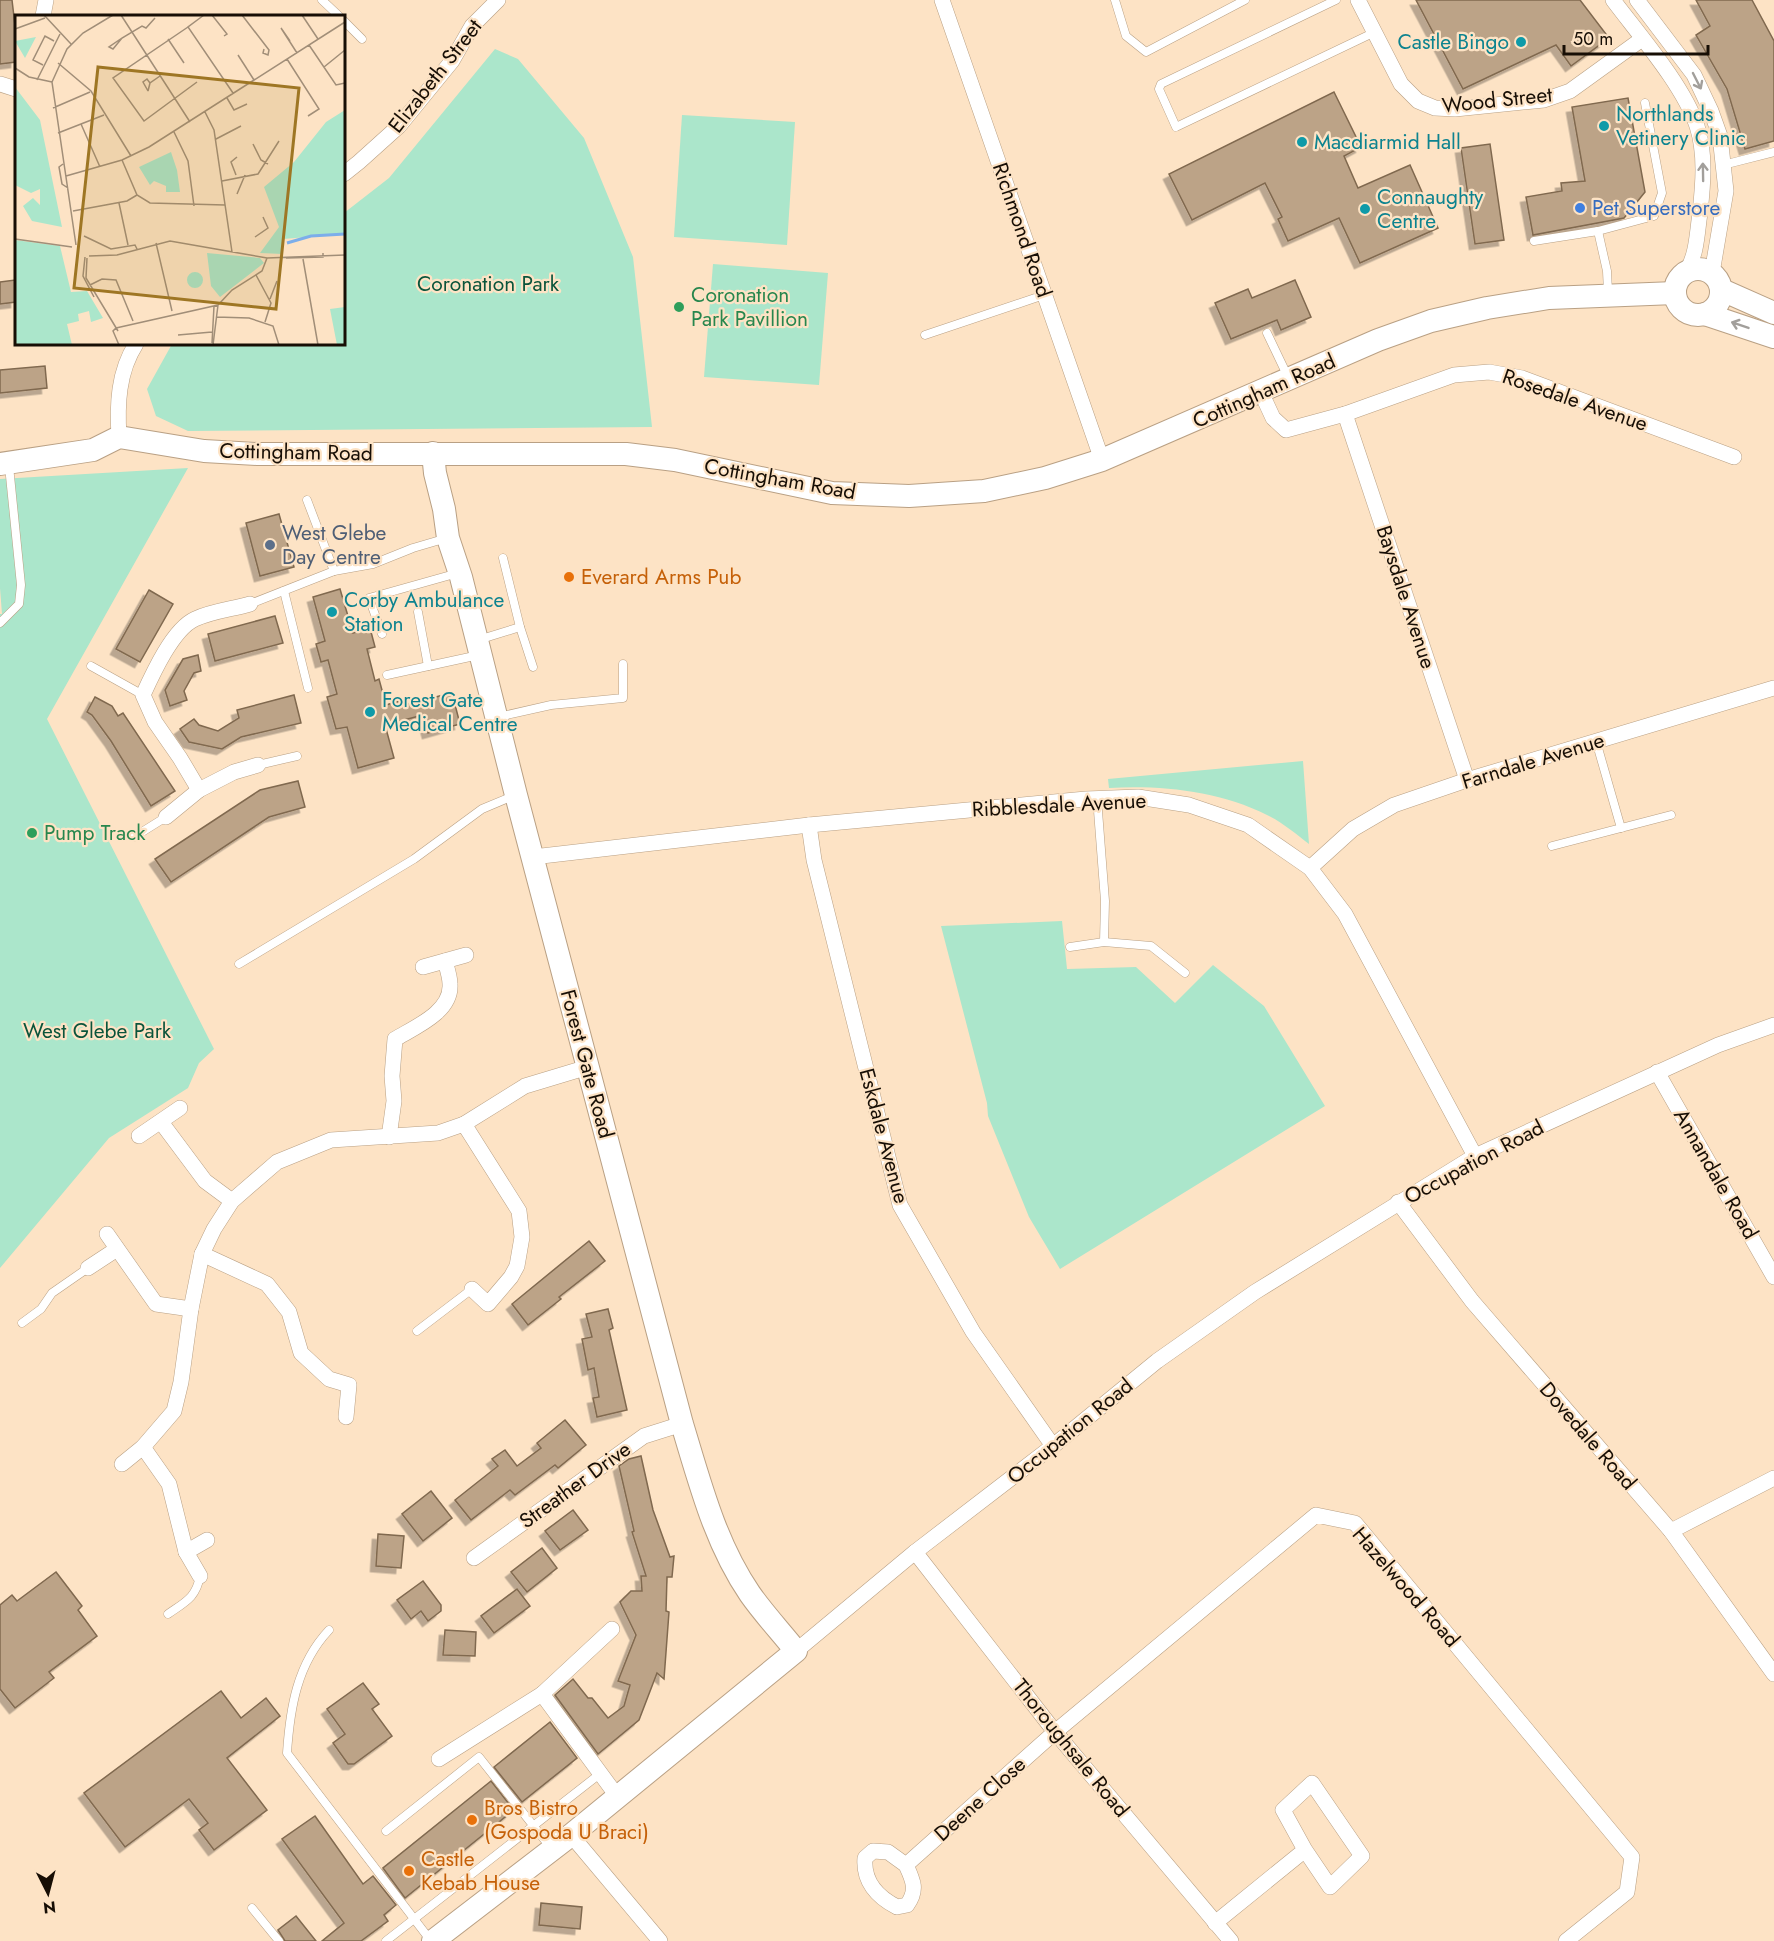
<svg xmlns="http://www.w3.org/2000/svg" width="1774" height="1941" font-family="Jost,sans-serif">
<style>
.green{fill:#abe6cb}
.building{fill:#bca387;stroke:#80694f;stroke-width:1.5;filter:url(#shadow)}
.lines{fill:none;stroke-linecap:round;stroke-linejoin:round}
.lane-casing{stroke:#b9a084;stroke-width:9}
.street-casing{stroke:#b9a084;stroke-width:16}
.secondary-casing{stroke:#b9a084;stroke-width:24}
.lane{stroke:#fff;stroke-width:8}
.street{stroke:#fff;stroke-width:15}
.secondary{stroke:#fff;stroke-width:22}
.oneway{stroke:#a29f9b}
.culture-dot{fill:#0f9aa8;stroke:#fde3c5;stroke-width:2}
.shop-dot{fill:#3f7fe0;stroke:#fde3c5;stroke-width:2}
.leisure-dot{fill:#2e9e5b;stroke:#fde3c5;stroke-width:2}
.service-dot{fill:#5c6f8a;stroke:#fde3c5;stroke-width:2}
.food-dot{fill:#e8710a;stroke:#fde3c5;stroke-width:2}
.labels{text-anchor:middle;stroke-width:4.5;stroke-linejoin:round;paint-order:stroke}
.culture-label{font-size:21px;fill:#0d838f;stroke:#fde3c5;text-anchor:start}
.street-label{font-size:21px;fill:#170e05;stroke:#fde3c5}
.shop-label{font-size:21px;fill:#366cbe;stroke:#fde3c5;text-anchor:start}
.park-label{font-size:21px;fill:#0a543b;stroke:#fde3c5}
.leisure-label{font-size:21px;fill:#27864d;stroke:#fde3c5;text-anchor:start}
.service-label{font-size:21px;fill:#4e5e75;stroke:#fde3c5;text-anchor:start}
.food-label{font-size:21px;fill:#c56008;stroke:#fde3c5;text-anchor:start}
.inset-river{fill:none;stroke:#7caeea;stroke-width:3}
.inset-road{fill:none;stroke:#a18e78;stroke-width:1.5}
.view{fill:#9e7624;fill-opacity:0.15;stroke:#9e7624;stroke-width:3}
.inset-edge{fill:none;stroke:#170e05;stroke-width:3}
</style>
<defs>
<filter id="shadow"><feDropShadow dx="-5.5" dy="5.5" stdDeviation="0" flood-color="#0004"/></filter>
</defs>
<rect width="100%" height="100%" fill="#fde3c5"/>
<g class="green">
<polygon points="495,49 518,59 584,138 633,257 652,427 188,431 156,416 147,389 172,344 344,344 344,213 389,178"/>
<polygon points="682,115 795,122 787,245 674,237"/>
<polygon points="713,264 828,273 819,385 704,377"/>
<polygon points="188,468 47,719 214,1049 199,1063 188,1088 109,1138 0,1268 0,614 2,614 0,588 0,479"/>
<path d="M1303,761L1309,844C1296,834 1282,822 1267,815C1219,791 1162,785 1109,788L1108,779Z"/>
<polygon points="1062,921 1067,969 1136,967 1175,1003 1213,965 1264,1006 1325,1106 1060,1269 1029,1217 988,1116 987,1103 941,926"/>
</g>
<g class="building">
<polygon points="0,0 12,0 16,34 16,62 0,64"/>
<polygon points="1416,0 1580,0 1609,38 1571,66 1556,45 1463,89"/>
<polygon points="1696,0 1752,0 1774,41 1774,141 1745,149 1727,89 1696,35 1710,26"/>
<polygon points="1334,92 1361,147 1344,156 1358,188 1410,165 1438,228 1360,263 1339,218 1288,241 1278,219 1282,217 1265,183 1192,220 1169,174"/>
<polygon points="1628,98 1645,192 1624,218 1533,235 1526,197 1562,191 1561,183 1585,181 1572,107"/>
<polygon points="1490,144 1504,240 1475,244 1461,148"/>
<polygon points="15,280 16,302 0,304 0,282"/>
<polygon points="1295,280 1311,317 1281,330 1277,320 1231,339 1215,303 1248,289 1252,298"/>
<polygon points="45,366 47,388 0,393 0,370"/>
<polygon points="279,514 294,567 260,576 246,523"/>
<polygon points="340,589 353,633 370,628 375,647 367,649 375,681 379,679 386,705 406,699 407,704 452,693 460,724 428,733 423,715 385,725 394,758 358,768 347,727 336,729 327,697 337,694 328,660 321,662 316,644 325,641 313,597"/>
<polygon points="149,590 173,604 140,662 116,649"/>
<polygon points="275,616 283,643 215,661 208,634"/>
<polygon points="198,655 201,671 194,673 184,691 187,700 170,706 165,690 183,659"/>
<polygon points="294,695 301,723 241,737 222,749 189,742 180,729 194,719 199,725 218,731 239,718 237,710"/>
<polygon points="95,697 112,706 118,716 123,713 175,791 151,806 111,741 92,715 87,712"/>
<polygon points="298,781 305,807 269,817 171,882 155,859 260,790"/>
<polygon points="589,1241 605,1261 559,1297 561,1299 528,1325 512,1304"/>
<polygon points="608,1309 613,1328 609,1330 627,1410 597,1417 593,1398 599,1397 594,1368 588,1370 582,1339 592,1337 586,1314"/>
<polygon points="565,1420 586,1445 558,1468 555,1465 515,1495 510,1490 471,1520 455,1500 498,1466 492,1459 505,1450 517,1466 541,1448 537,1443"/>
<polygon points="641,1456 653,1510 670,1557 674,1556 672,1577 667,1577 666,1611 669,1612 664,1679 657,1673 639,1720 598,1754 555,1695 573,1679 588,1698 592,1698 608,1718 624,1706 630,1685 618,1681 636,1635 620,1602 631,1591 642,1591 641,1576 646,1576 632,1532 634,1531 619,1466 629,1459"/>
<polygon points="431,1491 452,1518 423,1541 402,1514"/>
<polygon points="573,1510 588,1530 560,1550 545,1531"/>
<polygon points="378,1534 404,1536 401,1568 376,1566"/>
<polygon points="542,1548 557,1568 527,1592 511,1572"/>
<polygon points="56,1572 82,1606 78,1610 97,1636 49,1672 54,1678 15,1708 0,1689 0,1605 12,1595 17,1601"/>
<polygon points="423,1581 441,1605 441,1611 428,1621 421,1611 411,1619 397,1600"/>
<polygon points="517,1589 530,1606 494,1633 481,1616"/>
<polygon points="445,1630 476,1632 475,1656 443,1655"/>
<polygon points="363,1683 379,1704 372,1709 392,1736 354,1764 348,1764 333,1743 345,1734 327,1709"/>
<polygon points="221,1691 241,1718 266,1698 280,1716 227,1758 267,1810 214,1850 199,1830 208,1823 189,1799 125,1847 84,1793"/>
<polygon points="550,1722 577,1758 522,1802 494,1767"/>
<polygon points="491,1781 513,1809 510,1813 405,1898 383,1868"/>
<polygon points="315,1816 363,1884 373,1876 396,1905 384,1915 388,1921 361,1941 322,1941 344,1923 282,1839"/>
<polygon points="541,1903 582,1907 580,1929 539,1925"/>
<polygon points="296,1916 316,1941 285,1941 278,1930"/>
</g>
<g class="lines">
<defs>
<g id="lane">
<polyline points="322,0 339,16"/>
<polyline points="1115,0 1126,36 1146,52 1245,0"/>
<polyline points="1336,0 1161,84 1159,89 1176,127 1375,32"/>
<polyline points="344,21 362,39"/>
<polyline points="1723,165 1774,152"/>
<polyline points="1598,231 1607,271 1608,292"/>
<polyline points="1534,241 1598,231 1654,216 1662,193 1645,103"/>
<polyline points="1267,333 1288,377"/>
<polyline points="925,335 1044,295"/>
<polyline points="307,500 334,571"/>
<polyline points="503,558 520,627 533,667"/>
<polyline points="284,591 308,688"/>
<polyline points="250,604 334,571 373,564 413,548 447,538"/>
<polyline points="418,612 428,666"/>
<polyline points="0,623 19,604 21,585 9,466"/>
<polyline points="382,634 369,598 458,573"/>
<polyline points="478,640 520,627"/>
<polyline points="91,666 143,695"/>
<polyline points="387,675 479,655"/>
<polyline points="498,717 551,705 623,698 623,664"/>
<polyline points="258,765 297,756"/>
<polyline points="1097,798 1105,901 1104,942"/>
<polyline points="1621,828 1671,815"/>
<polyline points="134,837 166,817"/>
<polyline points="1552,846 1621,828 1596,741"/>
<polyline points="1070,947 1104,942 1151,946 1185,973"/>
<polyline points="239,964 414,859 482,809 513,796"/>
<polyline points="22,1323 41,1309 52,1293 88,1268"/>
<polyline points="417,1331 472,1289"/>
<path d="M168,1614C185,1602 196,1598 200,1576"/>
<path d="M329,1630C297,1664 290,1708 287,1753L431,1941"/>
<polyline points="386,1831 479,1757 551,1848"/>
<polyline points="252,1908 279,1941"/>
<polyline points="386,1941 601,1773"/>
</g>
<g id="street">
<polyline points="942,0 1102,460"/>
<polyline points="1358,0 1401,84 1418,101 1435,108 1455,109 1544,100 1570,91 1642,39"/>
<path d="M1613,0C1640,36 1683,85 1697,126C1706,154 1703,185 1700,213C1697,233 1697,253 1687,271"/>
<polyline points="1637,0 1694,75 1711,111 1720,136 1726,191 1712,273"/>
<polyline points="43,16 46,0"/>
<polyline points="0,84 16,89"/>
<polyline points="344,174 359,162 399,126 452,61 472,26 498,0"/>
<polyline points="1261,392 1273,418 1286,430 1345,414 1454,375 1489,372 1522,378 1734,457"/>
<polyline points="1345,414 1467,780"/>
<path d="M119,437C117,405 118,372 136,344"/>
<path d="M199,790L180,758L155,722L143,695C153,673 173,629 195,619C212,611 233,609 250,604"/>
<polyline points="166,817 199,790 234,772 258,765"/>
<polyline points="809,825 814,860 900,1205 973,1332 1053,1446"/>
<polyline points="533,857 809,825 1086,799 1138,797 1189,805 1248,825 1310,868 1345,914 1475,1156"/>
<polyline points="1310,868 1353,829 1394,805 1467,780 1774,688"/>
<polyline points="423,967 466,955"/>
<polyline points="1657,1072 1774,1277"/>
<polyline points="161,1122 205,1181 232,1201"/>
<polyline points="464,1124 519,1211 522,1237 517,1266 511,1277 488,1304 472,1289"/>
<polyline points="139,1136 180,1108"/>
<path d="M389,1137L394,1101L392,1076L395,1039C415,1027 452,1012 450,984C450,977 447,968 445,961"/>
<polyline points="1398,1202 1472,1301 1671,1531 1774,1674"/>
<polyline points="107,1234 156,1304 191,1309"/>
<polyline points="202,1254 267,1284 289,1312 301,1353 329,1379 349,1385 346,1417"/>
<polyline points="88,1268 117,1249"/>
<polyline points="143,1447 169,1484 186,1552 200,1576"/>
<polyline points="122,1464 143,1447 174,1411 181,1382 191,1309 202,1254 214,1229 232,1201 277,1162 331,1140 438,1133 464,1124 525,1086 588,1067"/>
<polyline points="1671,1531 1774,1478"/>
<polyline points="186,1552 207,1540"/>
<polyline points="915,1552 1055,1732 1231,1941"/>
<polyline points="474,1558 644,1436 682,1424"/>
<polyline points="796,1651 915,1552 1053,1446 1157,1361 1255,1292 1475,1156 1718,1045 1774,1025"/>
<polyline points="542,1694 612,1629"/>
<polyline points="439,1759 542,1694 617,1796"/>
<polyline points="571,1835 660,1941"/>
<path d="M906,1865L888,1852L873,1851L865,1858C863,1881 877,1897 897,1907L907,1905C918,1890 913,1880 906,1865L1055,1732L1316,1515L1355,1523L1632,1857L1627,1892L1566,1941"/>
<polyline points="1215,1923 1305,1850 1283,1810 1312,1783 1362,1856 1330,1887 1305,1850"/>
</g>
<g id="secondary">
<circle cx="1698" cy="292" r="23"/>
<polyline points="1722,290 1774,313"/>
<polyline points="1705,314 1774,337"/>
<polyline points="0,464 93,450 119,437 204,451 257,454 626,454 675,460 832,493 909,496 984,491 1045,478 1102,460 1378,340 1431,321 1487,308 1549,298 1675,293"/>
<path d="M433,1941L571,1835L796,1651C781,1632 764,1614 750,1594C715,1543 700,1483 682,1424L516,795L461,577L448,538L444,509L435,473L433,453"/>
</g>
</defs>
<use href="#lane" class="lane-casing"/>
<use href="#street" class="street-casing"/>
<use href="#secondary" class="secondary-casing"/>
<use href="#lane" class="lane"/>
<use href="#street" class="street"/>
<use href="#secondary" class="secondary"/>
</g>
<defs><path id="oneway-shaft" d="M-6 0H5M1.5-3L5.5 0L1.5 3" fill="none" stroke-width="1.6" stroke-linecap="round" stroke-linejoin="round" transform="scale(1.5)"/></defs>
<g class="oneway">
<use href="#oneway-shaft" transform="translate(1697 81) rotate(63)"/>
<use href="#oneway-shaft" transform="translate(1703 172) rotate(-91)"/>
<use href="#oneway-shaft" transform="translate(1740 325) rotate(-161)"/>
</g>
<g class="culture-dot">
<circle cx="1521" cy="42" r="6"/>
<circle cx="1604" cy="126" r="6"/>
<circle cx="1302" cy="142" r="6"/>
<circle cx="1365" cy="209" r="6"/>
<circle cx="332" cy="612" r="6"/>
<circle cx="370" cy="712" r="6"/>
</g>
<circle class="shop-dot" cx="1580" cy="208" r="6"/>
<g class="leisure-dot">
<circle cx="679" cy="307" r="6"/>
<circle cx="32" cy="833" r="6"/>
</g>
<circle class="service-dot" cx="270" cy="545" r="6"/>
<g class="food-dot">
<circle cx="569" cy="577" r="6"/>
<circle cx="472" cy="1820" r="6"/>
<circle cx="409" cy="1871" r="6"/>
</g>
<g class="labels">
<g class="culture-label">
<text x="1509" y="49" text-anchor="end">Castle Bingo</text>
<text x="1616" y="121">Northlands<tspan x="1616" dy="24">Vetinery Clinic</tspan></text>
<text x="1314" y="149">Macdiarmid Hall</text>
<text x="1377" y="204">Connaughty<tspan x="1377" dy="24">Centre</tspan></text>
<text x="344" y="607">Corby Ambulance<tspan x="344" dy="24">Station</tspan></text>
<text x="382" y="707">Forest Gate<tspan x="382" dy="24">Medical Centre</tspan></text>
</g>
<g class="street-label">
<text transform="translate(435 76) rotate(-52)" y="7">Elizabeth Street</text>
<text transform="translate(1497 100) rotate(-6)" y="7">Wood Street</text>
<text transform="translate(1022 230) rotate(71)" y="7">Richmond Road</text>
<text transform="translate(1264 391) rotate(-24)" y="7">Cottingham Road</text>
<text transform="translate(1575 400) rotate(19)" y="7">Rosedale Avenue</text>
<text transform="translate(296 452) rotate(1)" y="7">Cottingham Road</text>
<text transform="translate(780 479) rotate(10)" y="7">Cottingham Road</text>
<text transform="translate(1406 597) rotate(72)" y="7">Baysdale Avenue</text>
<text transform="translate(1533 761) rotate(-17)" y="7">Farndale Avenue</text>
<text transform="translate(1059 805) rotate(-3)" y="7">Ribblesdale Avenue</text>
<text transform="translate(587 1064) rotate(75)" y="7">Forest Gate Road</text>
<text transform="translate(884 1136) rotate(75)" y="7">Eskdale Avenue</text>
<text transform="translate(1474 1162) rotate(-28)" y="7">Occupation Road</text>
<text transform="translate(1716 1174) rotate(60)" y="7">Annandale Road</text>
<text transform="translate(1070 1431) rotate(-39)" y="7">Occupation Road</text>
<text transform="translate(1588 1436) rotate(49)" y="7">Dovedale Road</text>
<text transform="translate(575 1485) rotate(-36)" y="7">Streather Drive</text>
<text transform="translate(1406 1587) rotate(49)" y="7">Hazelwood Road</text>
<text transform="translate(1071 1748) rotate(51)" y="7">Thoroughsale Road</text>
<text transform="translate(980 1799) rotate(-42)" y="7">Deene Close</text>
</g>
<g class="shop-label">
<text x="1592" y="215">Pet Superstore</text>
</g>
<g class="park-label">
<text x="488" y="291">Coronation Park</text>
<text x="97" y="1038">West Glebe Park</text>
</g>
<g class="leisure-label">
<text x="691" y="302">Coronation<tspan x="691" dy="24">Park Pavillion</tspan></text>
<text x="44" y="840">Pump Track</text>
</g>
<g class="service-label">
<text x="282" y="540">West Glebe<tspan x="282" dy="24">Day Centre</tspan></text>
</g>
<g class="food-label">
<text x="581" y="584">Everard Arms Pub</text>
<text x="484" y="1815">Bros Bistro<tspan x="484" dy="24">(Gospoda U Braci)</tspan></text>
<text x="421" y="1866">Castle<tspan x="421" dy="24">Kebab House</tspan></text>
</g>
</g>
<g transform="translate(15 15)">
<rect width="330" height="330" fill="#fde3c5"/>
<path d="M21,22L10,43L0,26ZM0,72L25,105L47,212L17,206L8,191L18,183L25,190V157V174L16,178L0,170ZM330,95V219L268,224L267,239L245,238L264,212L249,172L279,147L311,107ZM156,137L162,155L165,177H151V171L139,166L135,170L124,152ZM0,225L45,231L56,277L72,276L88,303L76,307L74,296L63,299L64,306L52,309L57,330H0ZM192,238L245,243L249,248L205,282L196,271ZM172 265a8 8 0 1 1 16 0a8 8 0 1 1-16 0ZM330,292V330H322L315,294Z" fill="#abe6cb"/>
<path class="inset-river" d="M272,228L296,221L330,219"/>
<path class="inset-road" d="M29,0L56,29M106,0L175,107M189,0L173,12L218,78M197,0L212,19L209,21M227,0L254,35L253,40L248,38L249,34M287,0L303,24M173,12L98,63L129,106L182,67M0,14L30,3M107,23L94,32L98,34L107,23L127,11L131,13L140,3M153,24L169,48M275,26L266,13L282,38M294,30L321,70L330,68M272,44L304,94L293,101M43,48L76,76L116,141M28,50L18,45L30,21L39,26M309,52L330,35M0,53L14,62L37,67M232,54L223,40L239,65M22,65L45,19M133,76L135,68L145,61M133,76L128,67L132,64L135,68M212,83L219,95L232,89M38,93L75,77M190,97L199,115L217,237M66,109L85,152M159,117L173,146L179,191M43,118L89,100M201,124L226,111M238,129L246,145L253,149M107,145L122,180L135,188L210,190M48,149L44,152L47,169L53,173M221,160L216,147L222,142M51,161L107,145L134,132L330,7M207,166L243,159L264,126M222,179L230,160M104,188L113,230M58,196L112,186L122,180M69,221L96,234L120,230L122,234M240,222L253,213L248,202M0,224L57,232M141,228L157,296M61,230L37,67L52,34L68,18L98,0M74,241L102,240L155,226L252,243L330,240M70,242L68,261L79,282M72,243L71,263L103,316M271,243L308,242V238M288,244L303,330M241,260L256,288L250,307M75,270L87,264L101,265L118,306M255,284L262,266M201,302L234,303L258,311L264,330M101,313L203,290L217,275L247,256L252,243M101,313L98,316L104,330M163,320L197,317M197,328L199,291M198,330L203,290"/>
<path class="view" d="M83,52L284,73L261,294L59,273Z"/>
<rect width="330" height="330" class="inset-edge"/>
</g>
<g transform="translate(48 1893) rotate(174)" stroke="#fde3c5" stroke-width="4.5" paint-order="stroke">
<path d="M0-4.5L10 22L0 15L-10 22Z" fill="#170e05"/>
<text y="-9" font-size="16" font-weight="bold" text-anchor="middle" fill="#170e05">N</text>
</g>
<path d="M1564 45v9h144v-9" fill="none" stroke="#170e05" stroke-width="3"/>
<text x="1573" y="45" font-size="18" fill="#170e05" stroke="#fde3c5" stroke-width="4.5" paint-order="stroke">50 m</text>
</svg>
